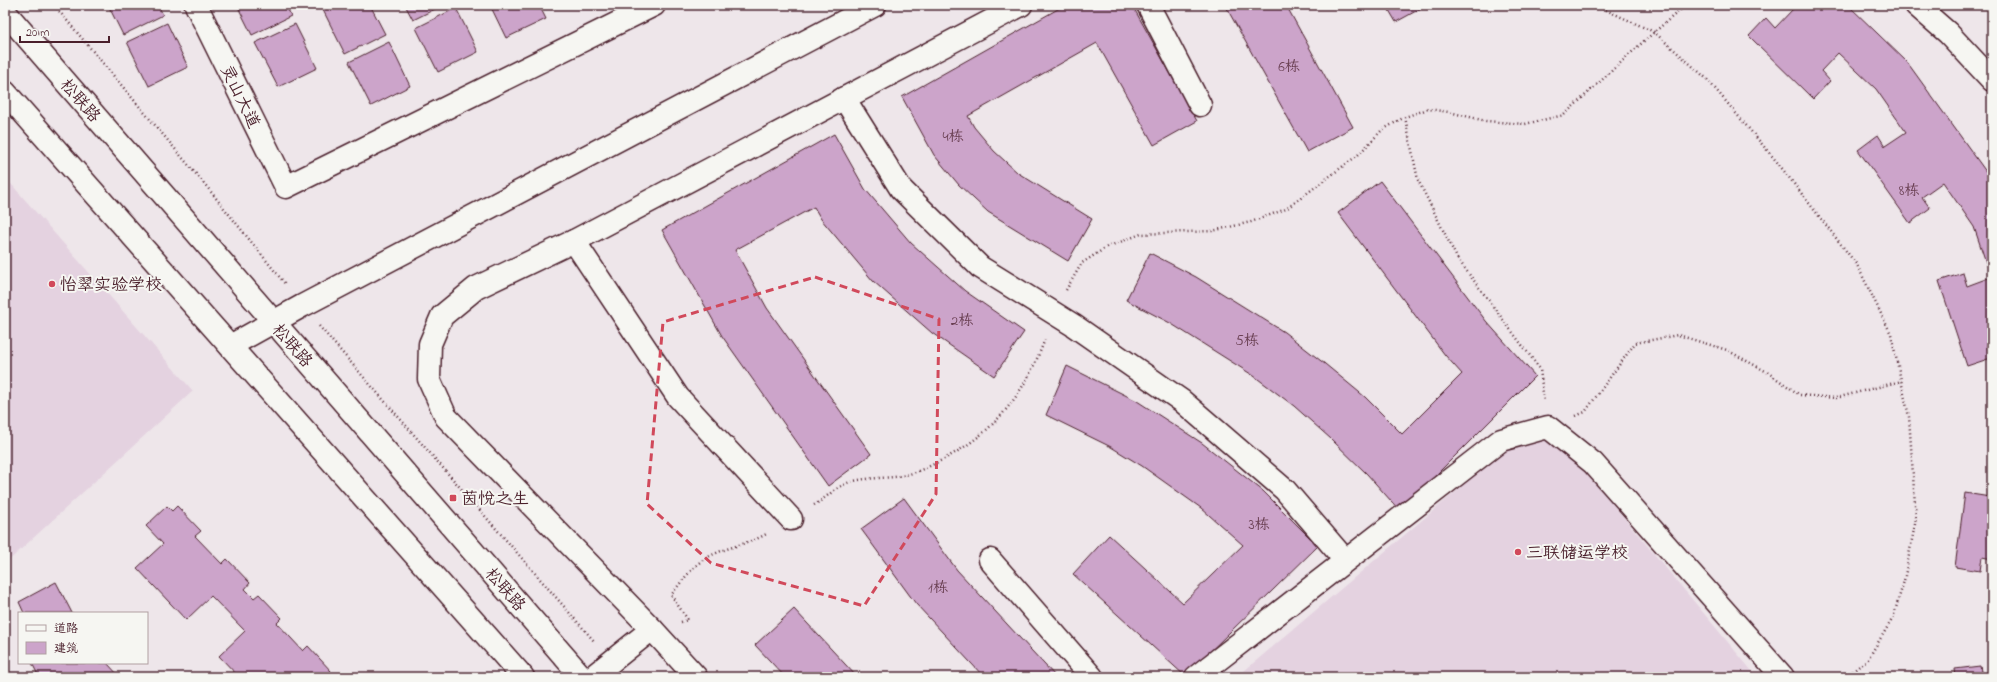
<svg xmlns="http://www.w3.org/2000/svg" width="1997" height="682" font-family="'Indie Flower','LXGW WenKai TC',sans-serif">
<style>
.built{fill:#e4d2e0}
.building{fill:#cca4ca;stroke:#4a1f2b}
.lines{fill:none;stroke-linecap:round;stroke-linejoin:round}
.minor-casing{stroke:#4a1f2b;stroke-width:25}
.tertiary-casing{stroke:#4a1f2b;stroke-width:25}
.path{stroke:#4a1f2b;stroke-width:2.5;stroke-dasharray:1 3;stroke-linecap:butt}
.minor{stroke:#f6f6f2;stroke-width:22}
.tertiary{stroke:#f6f6f2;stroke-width:22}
.marked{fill:none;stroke:#d1495b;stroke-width:3;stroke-dasharray:8 5;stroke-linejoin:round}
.poi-dot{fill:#d1495b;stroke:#f6f6f2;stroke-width:1.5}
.labels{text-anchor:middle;stroke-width:4;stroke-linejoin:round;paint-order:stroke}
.number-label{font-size:15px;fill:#6a4053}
.street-label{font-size:17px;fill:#4a1f2b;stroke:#f6f6f2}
.poi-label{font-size:17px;fill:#4a1f2b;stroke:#f6f6f2;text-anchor:start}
</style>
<rect width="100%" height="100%" fill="#eee6ea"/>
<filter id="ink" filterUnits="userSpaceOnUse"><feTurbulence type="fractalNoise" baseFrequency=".025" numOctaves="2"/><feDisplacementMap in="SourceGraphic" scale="8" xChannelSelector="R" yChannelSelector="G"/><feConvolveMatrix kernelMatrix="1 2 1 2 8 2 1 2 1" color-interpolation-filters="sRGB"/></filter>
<g filter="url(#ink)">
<g class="built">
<polygon points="5,177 193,391 5,564"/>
<polygon points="1539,421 1548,427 1757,677 1237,677"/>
</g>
<g class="building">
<polygon points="108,5 158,5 163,15 123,35"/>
<polygon points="237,5 286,5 291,16 252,35"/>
<polygon points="333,5 370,5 385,34 345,54 323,10"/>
<polygon points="405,5 443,5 413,20"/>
<polygon points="490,5 539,5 546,19 506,38"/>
<polygon points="1065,5 1132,5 1197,121 1154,145 1097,43 968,116 974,127 994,151 1018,173 1092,219 1068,261 988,212 959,185 934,155 902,97"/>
<polygon points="1225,5 1286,5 1353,127 1307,152"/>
<polygon points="1386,5 1427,5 1396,22"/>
<polygon points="1788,5 1848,5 1907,62 1992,180 1992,344 1987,345 1991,358 1967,366 1939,281 1963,273 1967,286 1991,277 1974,227 1943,182 1922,197 1930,208 1910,223 1858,150 1878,135 1885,146 1906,132 1876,89 1838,53 1821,71 1830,81 1813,99 1749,36 1766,18 1775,28 1793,9"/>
<polygon points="456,8 478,52 438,72 416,28"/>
<polygon points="167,23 188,67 149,86 127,42"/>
<polygon points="295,24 317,68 278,87 255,43"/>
<polygon points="389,42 410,86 371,106 349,62"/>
<polygon points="834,134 865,189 911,243 965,291 1024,332 994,376 932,333 873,281 821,219 814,207 735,250 767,308 871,454 828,486 722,336 662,230"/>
<polygon points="1380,181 1486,321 1535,376 1400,511 1367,474 1331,439 1294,406 1254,376 1170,323 1126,300 1150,253 1196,277 1284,332 1325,364 1365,397 1402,434 1462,374 1445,355 1338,213"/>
<polygon points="1067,366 1137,401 1202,443 1263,491 1318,546 1185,676 1073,574 1109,535 1183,603 1243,545 1201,508 1142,466 1111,447 1046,415"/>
<polygon points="1965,493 1990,497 1988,510 1992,511 1992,559 1982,557 1980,571 1955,567"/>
<polygon points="904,498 957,570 1056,677 984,677 916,604 861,529"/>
<polygon points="167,506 172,511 177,506 201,531 195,536 222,564 227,559 250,583 245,589 254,598 259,594 282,618 277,623 303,651 308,646 331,671 326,676 327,677 239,677 219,656 245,631 211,596 186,620 137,568 163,544 146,526"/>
<polygon points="56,582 72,613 24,613 19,602"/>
<polygon points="794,609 857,677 785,677 755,645"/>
<polygon points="32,663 107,663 120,677 39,677"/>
<polygon points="1980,666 1982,677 1956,677 1955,669"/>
</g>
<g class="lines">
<defs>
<g id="minor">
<polyline points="196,5 286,187 654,5"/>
<polyline points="1148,5 1200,105"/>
<polyline points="1916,5 1948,33 1992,80"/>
<polyline points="844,98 901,189 980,267 1073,325 1182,401 1285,490 1345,560"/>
<polyline points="574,241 678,397 791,519"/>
<polyline points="230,346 302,306 875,5"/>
<polyline points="990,560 1092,677"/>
<polyline points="652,629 446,417 429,379 430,344 442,316 476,288 574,241 1021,5"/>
<polyline points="592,677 652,629 696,677"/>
<polyline points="1196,677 1501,440 1548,427 1593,463 1783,677"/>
</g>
<g id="tertiary">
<polyline points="5,12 582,677"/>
<polyline points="5,92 523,677"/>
</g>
</defs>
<use href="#minor" class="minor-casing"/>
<use href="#tertiary" class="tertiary-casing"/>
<g class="path">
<polyline points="54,5 207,187 286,285"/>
<polyline points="1595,5 1654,32 1707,79 1777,162 1857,265 1891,334 1909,417 1916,519 1904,581 1893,618 1868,659 1846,677"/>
<polyline points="1405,117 1418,180 1457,258 1540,369 1544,402"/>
<polyline points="1066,290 1082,263 1107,247 1141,234 1212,231 1251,222 1286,209 1358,155 1382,130 1405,117 1428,109 1449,112 1486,121 1525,124 1564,115 1644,41 1686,5"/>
<polyline points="319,326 595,642"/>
<polyline points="1576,416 1585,412 1635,343 1678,335 1727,350 1767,372 1800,395 1836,398 1902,381"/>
<path d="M814,505C825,499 837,486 850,482C867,477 884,479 901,476C917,473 932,465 946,458C997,430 1025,393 1045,339"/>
<path d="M681,622L688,620L671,595C680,584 691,568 703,560C723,547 748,545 768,533"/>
</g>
<use href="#minor" class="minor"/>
<use href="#tertiary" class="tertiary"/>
</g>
</g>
<path class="marked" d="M815,277L939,319L936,494L864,606L711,563L647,504L663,322Z"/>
<g class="poi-dot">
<circle cx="52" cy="284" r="4"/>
<rect x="449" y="494" width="8" height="8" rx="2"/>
<circle cx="1518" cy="552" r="4"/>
</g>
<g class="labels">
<g class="number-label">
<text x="1289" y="71">6栋</text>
<text x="953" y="141">4栋</text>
<text x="1909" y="195">8栋</text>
<text x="962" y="325">2栋</text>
<text x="1247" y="345">5栋</text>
<text x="1259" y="529">3栋</text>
<text x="938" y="592">1栋</text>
</g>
<g class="street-label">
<text transform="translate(241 96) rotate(64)" y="6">灵山大道</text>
<text transform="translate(81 100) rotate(49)" y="6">松联路</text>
<text transform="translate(293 345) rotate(49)" y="6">松联路</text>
<text transform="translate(506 589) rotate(49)" y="6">松联路</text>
</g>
<g class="poi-label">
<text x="60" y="290">怡翠实验学校</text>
<text x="461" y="504">茵悦之生</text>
<text x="1526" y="558">三联储运学校</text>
</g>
</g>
<rect width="1997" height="682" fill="none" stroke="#f6f6f2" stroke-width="20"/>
<rect x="10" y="10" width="1977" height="662" fill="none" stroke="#4a1f2b" stroke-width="1.5" filter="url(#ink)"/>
<rect x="18" y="612" width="130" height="52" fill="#f6f6f2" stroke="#b1a0a2"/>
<rect x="26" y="625" width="20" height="6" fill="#f6f6f2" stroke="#b1a0a2"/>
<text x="54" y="632" font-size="12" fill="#4a1f2b">道路</text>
<rect x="26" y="642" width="20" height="12" fill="#cca4ca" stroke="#b1a0a2"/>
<text x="54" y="652" font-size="12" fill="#4a1f2b">建筑</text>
<path d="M20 36v6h89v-6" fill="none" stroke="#4a1f2b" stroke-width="2"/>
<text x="26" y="36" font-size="12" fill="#4a1f2b" stroke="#f6f6f2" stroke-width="3" paint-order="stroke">20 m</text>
</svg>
